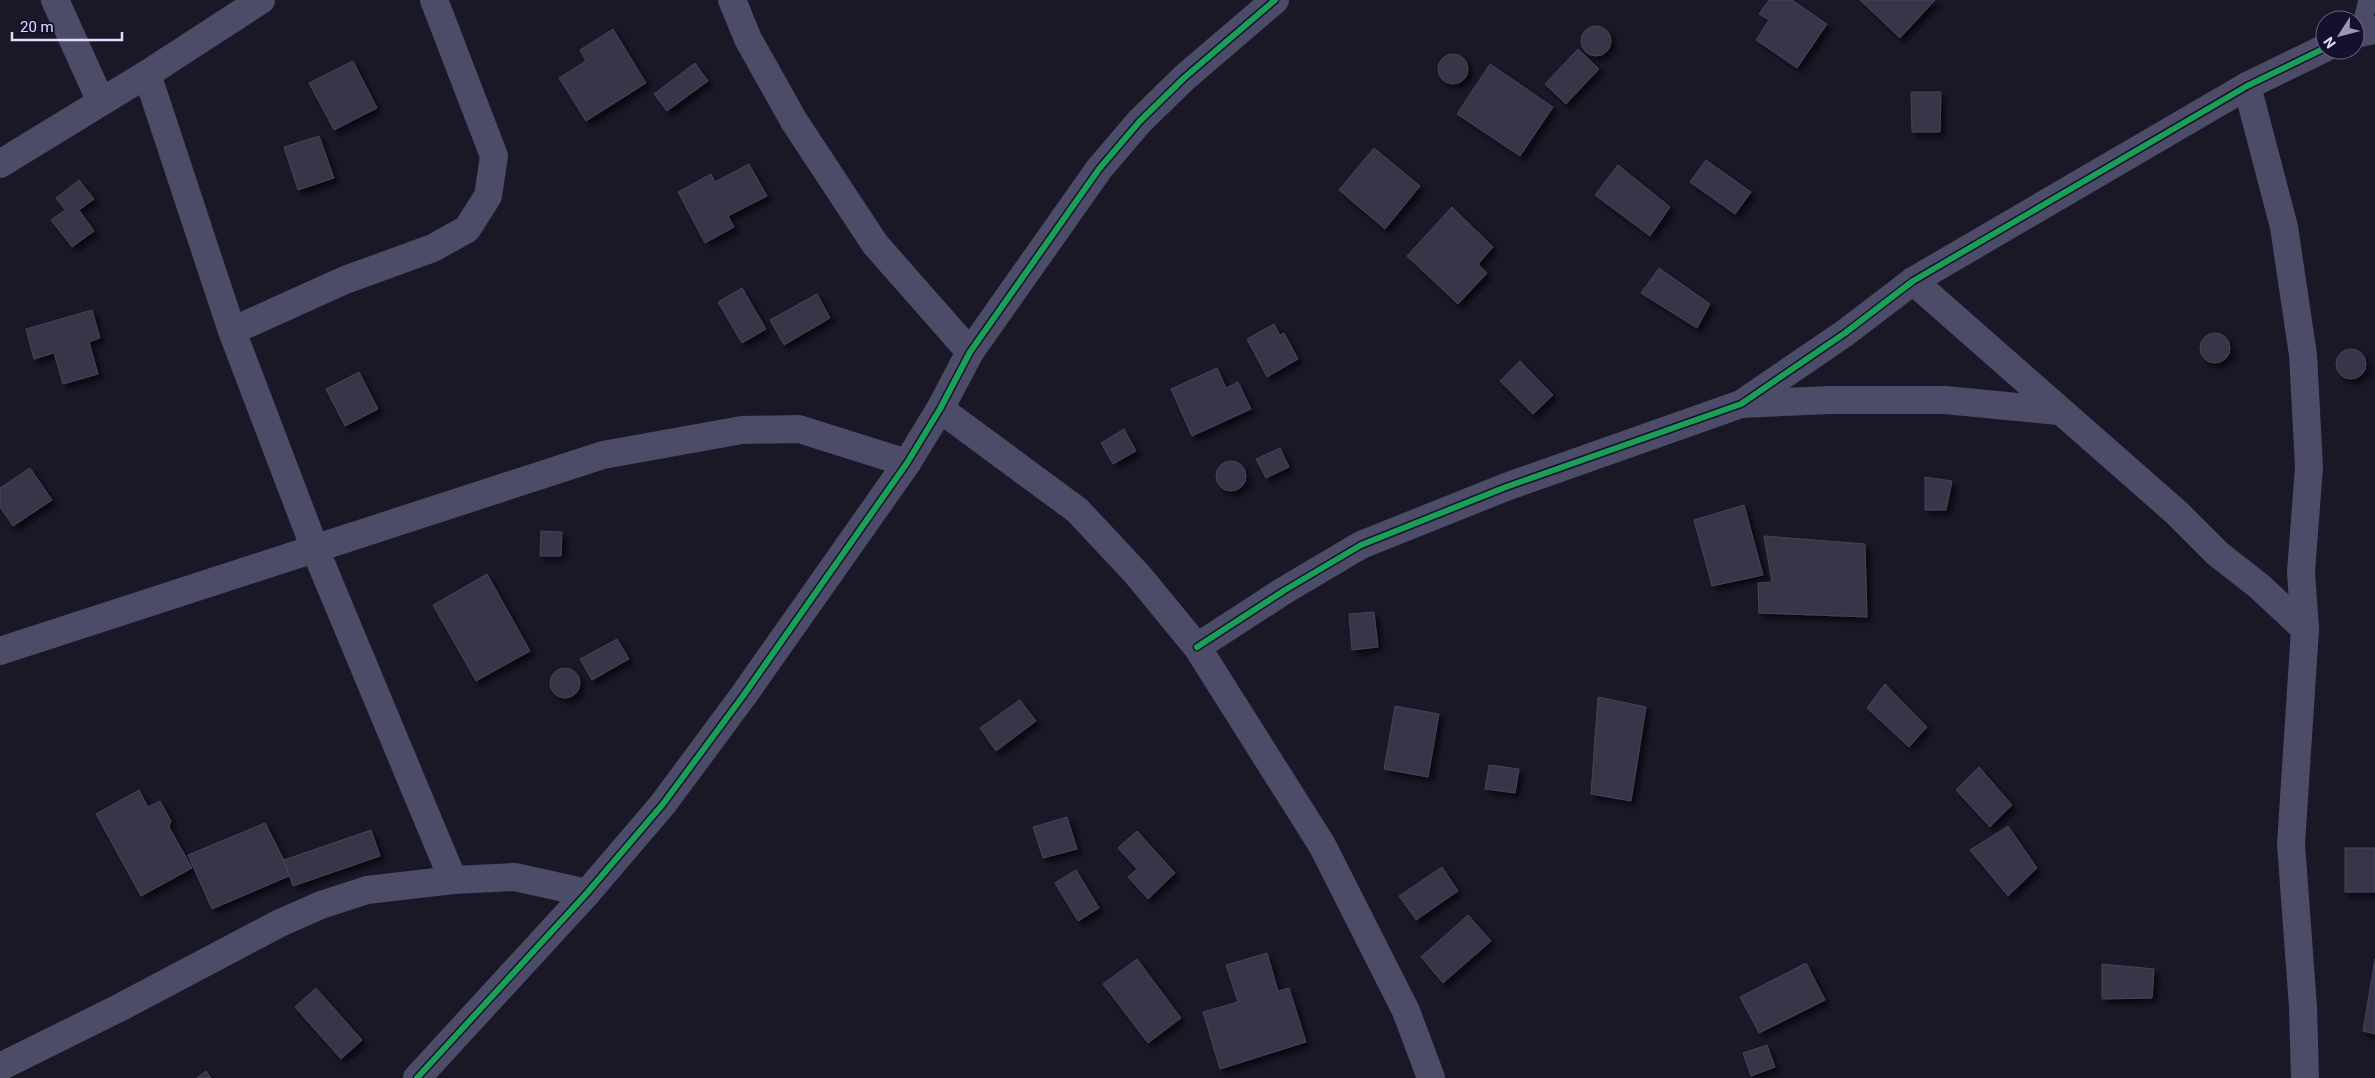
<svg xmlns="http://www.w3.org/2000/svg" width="2375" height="1078" font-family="Roboto,sans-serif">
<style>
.building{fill:#393648;stroke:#47425a;filter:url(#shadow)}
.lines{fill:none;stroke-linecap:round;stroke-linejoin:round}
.service{stroke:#4c4b68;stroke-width:19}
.minor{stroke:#4c4b68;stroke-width:28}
.tertiary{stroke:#4c4b68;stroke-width:28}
.cycleway-casing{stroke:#15102e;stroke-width:9}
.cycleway{stroke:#1a9f57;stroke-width:6}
</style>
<defs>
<filter id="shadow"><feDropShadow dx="4.5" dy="4.5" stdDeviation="2.5" flood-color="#0009"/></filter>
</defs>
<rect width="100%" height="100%" fill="#1a1727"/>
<g class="building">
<polygon points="1769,0 1792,0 1827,24 1797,68 1756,40 1769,20 1759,14"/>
<polygon points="1860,0 1935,0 1900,38"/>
<circle cx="1596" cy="41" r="15"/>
<polygon points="613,29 646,83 586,121 559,78 586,61 580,50"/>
<polygon points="1578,49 1599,69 1566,104 1545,84"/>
<circle cx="1453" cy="69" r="15"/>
<polygon points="353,61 377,108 334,130 309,83"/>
<polygon points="695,63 708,81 667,111 654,94"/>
<polygon points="1490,64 1553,107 1520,156 1457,114"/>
<polygon points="1911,92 1941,92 1940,132 1912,132"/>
<polygon points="319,136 334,178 298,190 284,147"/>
<polygon points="1374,148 1420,186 1385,229 1339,190"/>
<polygon points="1706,160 1751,192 1735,214 1690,182"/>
<polygon points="749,164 767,196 728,216 734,227 705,243 678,192 711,174 715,182"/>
<polygon points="1618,165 1670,207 1650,236 1595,195"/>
<polygon points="79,180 94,199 79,210 94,231 72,247 51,220 65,210 56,198"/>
<polygon points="1452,207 1493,247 1478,264 1487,273 1458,304 1407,256"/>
<polygon points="1659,268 1710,304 1697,328 1641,293"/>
<polygon points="742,288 766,329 742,343 718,302"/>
<polygon points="817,294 830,318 784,345 770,320"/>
<polygon points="92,310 100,338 89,342 98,374 63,384 54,353 34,359 26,329"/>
<polygon points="1274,324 1280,335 1284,333 1298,359 1267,377 1247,339"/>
<circle cx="2215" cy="348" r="15"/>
<circle cx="2351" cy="364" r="15"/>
<polygon points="1520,361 1553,395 1533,414 1500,381"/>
<polygon points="1217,368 1226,388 1238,382 1251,409 1192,436 1171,389"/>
<polygon points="359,372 378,409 345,426 326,389"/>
<polygon points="1124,429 1136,451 1113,464 1101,443"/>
<polygon points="1280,448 1289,467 1266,478 1256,459"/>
<circle cx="1231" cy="476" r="15"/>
<polygon points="30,468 52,500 13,526 0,507 0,488"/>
<polygon points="1925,477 1952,481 1946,510 1925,510"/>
<polygon points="1744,505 1763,575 1712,586 1694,520"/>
<polygon points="541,531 562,532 561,556 540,556"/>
<polygon points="1764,536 1865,544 1867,617 1759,613 1758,583 1772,582"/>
<polygon points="487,574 530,651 476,681 433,605"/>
<polygon points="1374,612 1378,647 1352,650 1349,614"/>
<polygon points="617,639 629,659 592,680 580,659"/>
<circle cx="565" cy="683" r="15"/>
<polygon points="1885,684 1927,727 1909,747 1867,708"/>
<polygon points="1598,697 1646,707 1631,801 1591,794"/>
<polygon points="1020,700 1036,721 996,751 980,728"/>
<polygon points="1395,706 1439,714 1428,777 1384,769"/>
<polygon points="1489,765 1519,769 1515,793 1485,789"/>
<polygon points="1979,767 2012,805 1990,827 1956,790"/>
<polygon points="139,790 148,807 160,801 171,821 169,827 192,868 141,896 96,814"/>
<polygon points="1067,817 1077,849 1043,858 1033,827"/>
<polygon points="265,823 284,860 289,876 212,909 188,855"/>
<polygon points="2008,826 2037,868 2008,896 1970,850"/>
<polygon points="371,830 380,856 293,886 284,860"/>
<polygon points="1137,831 1175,873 1148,899 1128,877 1137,869 1118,848"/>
<rect x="2345" y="848" width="30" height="44"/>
<polygon points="1442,867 1458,891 1416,920 1399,896"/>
<polygon points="1076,870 1099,908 1078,921 1055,883"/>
<polygon points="1468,915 1491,941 1443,983 1421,957"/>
<polygon points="1267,953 1278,991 1289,988 1306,1042 1220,1069 1203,1012 1238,1002 1226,965"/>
<polygon points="1137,959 1181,1018 1148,1043 1103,984"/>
<polygon points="2375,959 2375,1034 2363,1031"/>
<polygon points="1806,963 1825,1000 1759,1033 1740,997"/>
<polygon points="2102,964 2154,969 2152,998 2102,999"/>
<polygon points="316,988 362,1040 341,1059 295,1007"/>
<polygon points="1767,1045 1775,1067 1751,1076 1743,1053"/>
<polygon points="206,1071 211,1078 197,1078"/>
</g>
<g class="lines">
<polyline class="service" points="2360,32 2368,0"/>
<g class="minor">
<polyline points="55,0 101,102"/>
<polyline points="732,0 748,39 794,121 875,244 970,352"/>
<polyline points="2355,34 2375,30"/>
<polyline points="147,74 232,331 315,549 453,880"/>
<polyline points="2247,86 2284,227 2303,355 2309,467 2301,572 2305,629"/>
<polyline points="0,164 147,74 261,0"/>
<polyline points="1913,281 2177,513 2218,554 2259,586 2305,629 2291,844 2303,1007 2305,1078"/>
<polyline points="232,331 345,280 433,248 467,229 488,196 494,156 434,0"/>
<polyline points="1741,404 1830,400 1945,400 2058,411"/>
<polyline points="940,409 1077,510 1137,574 1197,647 1322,845 1406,1011 1431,1078"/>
<polyline points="1197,647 1285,590 1361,545 1506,487 1741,404 1845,333 1913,281 2247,86 2325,48"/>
<polyline points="0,651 603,455 742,430 799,429 907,463"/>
<polyline points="0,1067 121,1007 280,923 321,905 367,890 453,880 515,877 587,893"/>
</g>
<polyline class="tertiary" points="417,1078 587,893 663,804 743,696 907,463 940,409 970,352 1099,169 1140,121 1184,78 1275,0"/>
<defs>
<g id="cycleway">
<polyline points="1197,647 1285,590 1361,545 1506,487 1741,404 1845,333 1913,281 2247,86 2325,48"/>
<polyline points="417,1078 587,893 663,804 743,696 907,463 940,409 970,352 1099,169 1140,121 1184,78 1275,0"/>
</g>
</defs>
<use href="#cycleway" class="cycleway-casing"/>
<use href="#cycleway" class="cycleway"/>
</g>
<g transform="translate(2340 35) rotate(234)"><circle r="24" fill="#15102e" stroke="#676282"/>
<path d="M0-4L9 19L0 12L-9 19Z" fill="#9b98b3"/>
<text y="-8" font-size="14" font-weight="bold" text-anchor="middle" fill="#e1ddff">N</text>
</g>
<path d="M12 32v8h110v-8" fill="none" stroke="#e1ddff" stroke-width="2.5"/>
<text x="20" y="32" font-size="15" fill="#e1ddff" stroke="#15102e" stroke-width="4" paint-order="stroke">20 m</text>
</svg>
